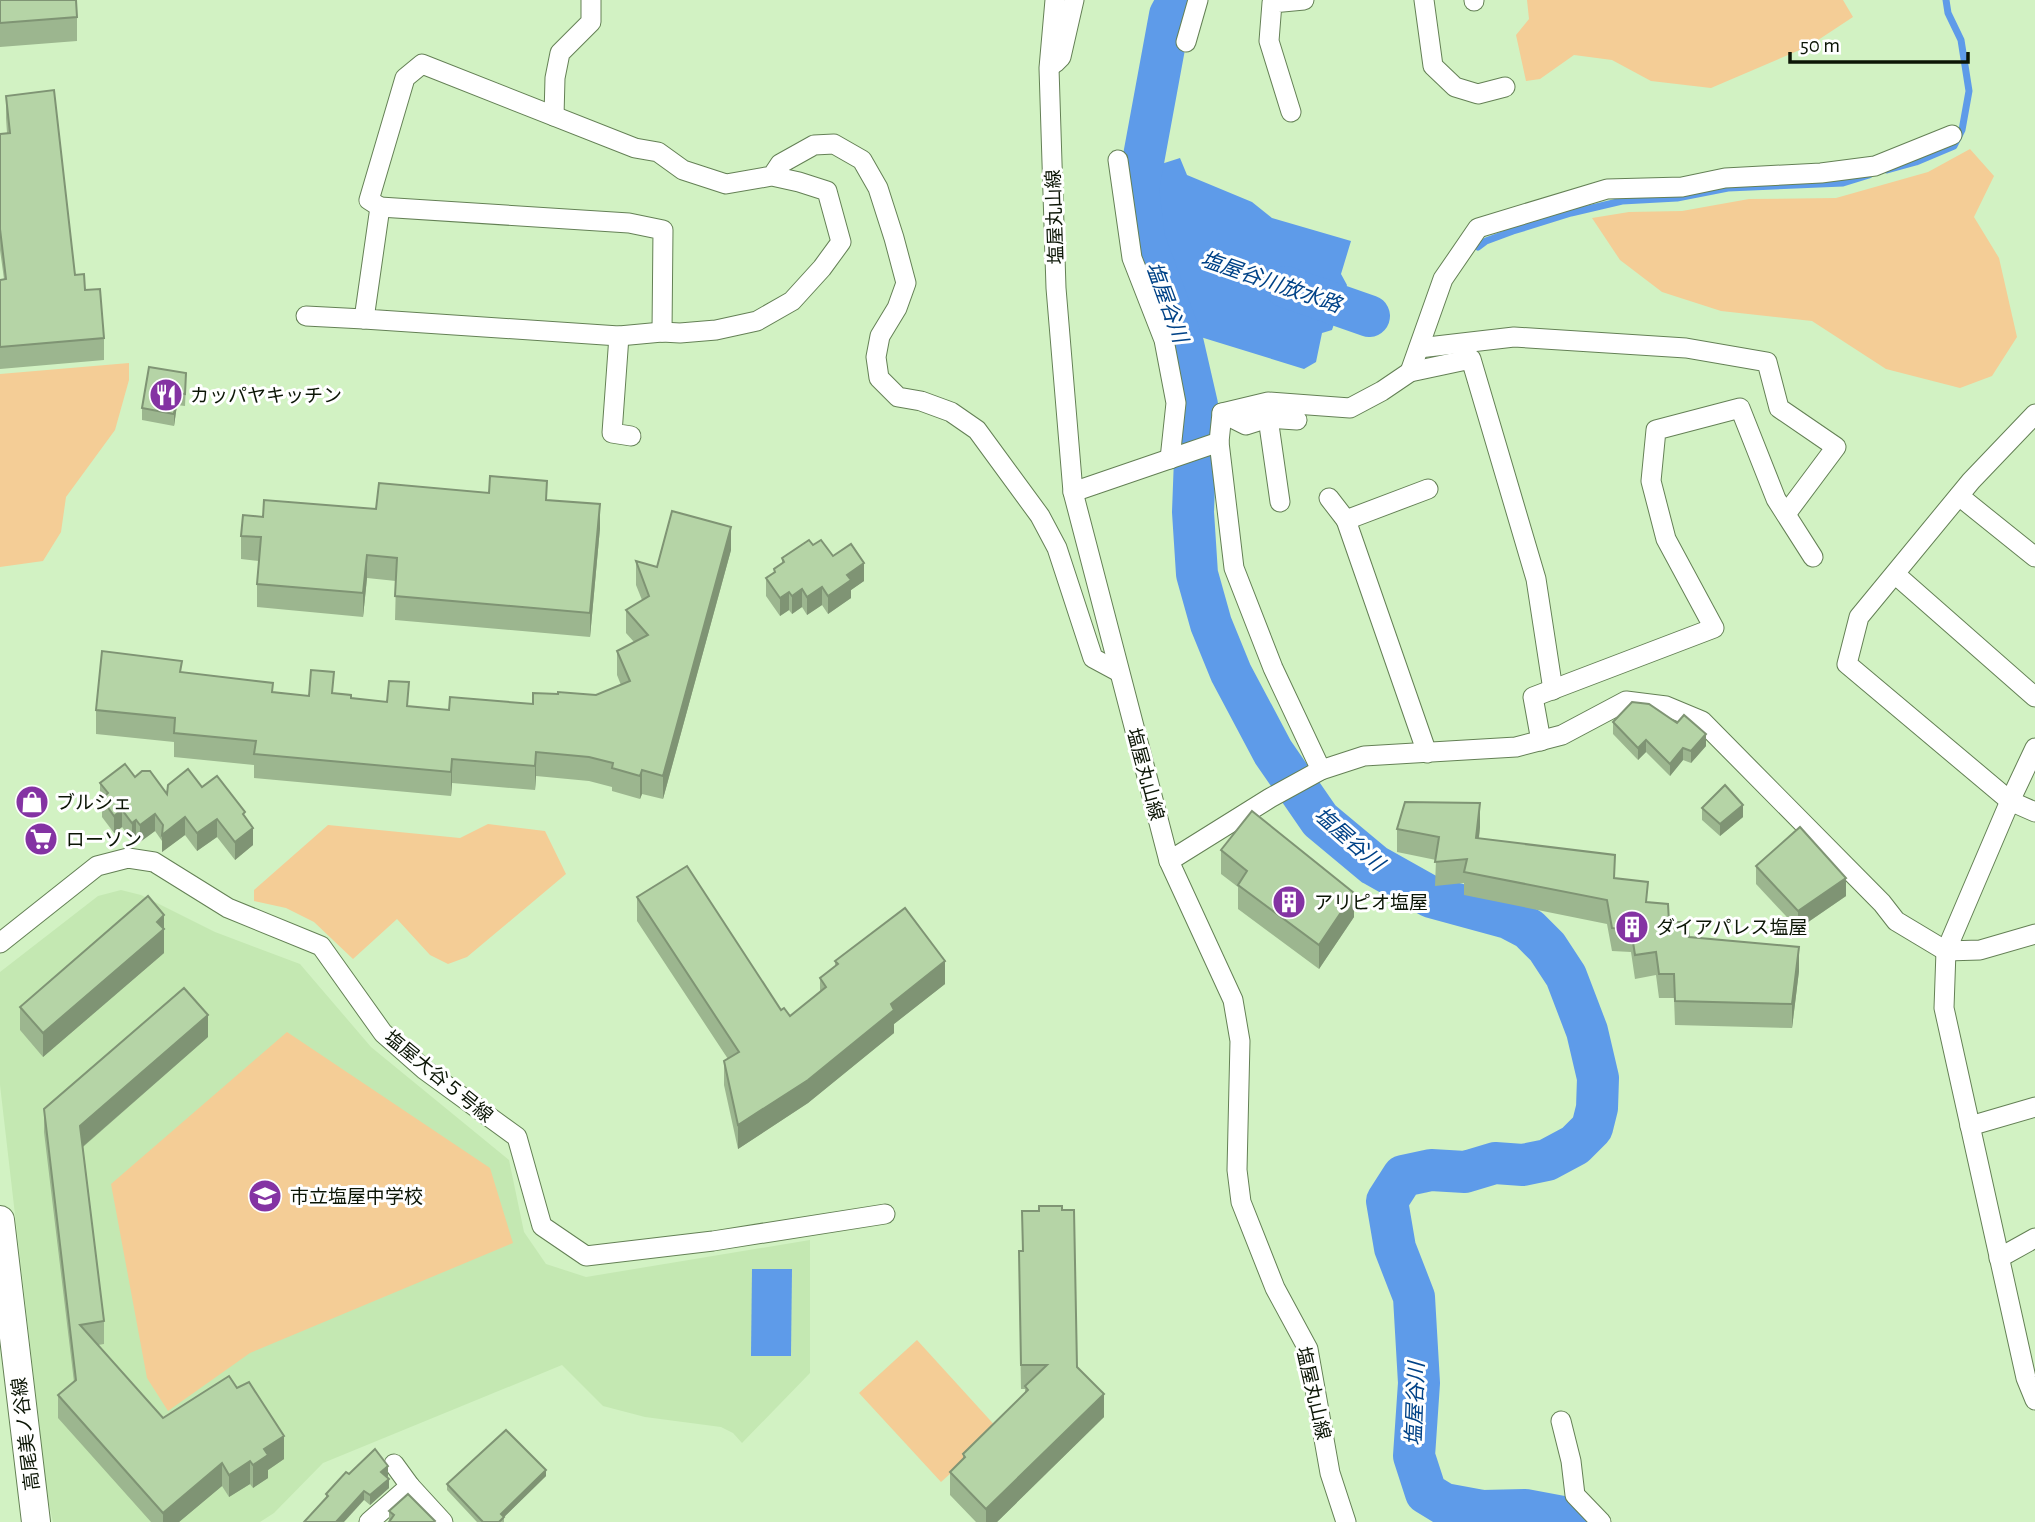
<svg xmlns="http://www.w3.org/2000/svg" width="2035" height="1522" font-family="'Alegreya Sans','Noto Sans JP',sans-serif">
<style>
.built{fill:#c4e8b2}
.green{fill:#f4cd96}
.water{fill:#5e9be9}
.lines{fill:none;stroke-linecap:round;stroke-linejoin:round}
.stream{stroke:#5e9be9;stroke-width:7}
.river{stroke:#5e9be9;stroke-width:42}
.street-casing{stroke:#648055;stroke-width:21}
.secondary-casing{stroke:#648055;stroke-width:30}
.street{stroke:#fff;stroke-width:19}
.secondary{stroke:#fff;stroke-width:28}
.wall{fill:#9cb68f}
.shaded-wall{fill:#7f9474}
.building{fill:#b5d4a6;stroke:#7f9474;stroke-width:2}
.labels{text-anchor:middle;stroke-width:6;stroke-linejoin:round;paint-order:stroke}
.street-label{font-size:19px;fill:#0c1606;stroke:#fff}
.poi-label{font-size:19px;fill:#0c1606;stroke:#fff;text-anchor:start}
.water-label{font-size:21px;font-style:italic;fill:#004287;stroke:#fff}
</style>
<rect width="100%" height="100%" fill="#d2f2c3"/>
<polygon class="built" points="121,890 141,895 215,932 300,964 371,1047 509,1160 524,1232 546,1264 586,1277 810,1240 810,1373 742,1443 733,1433 721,1427 645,1417 603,1406 562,1365 323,1463 274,1513 260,1522 53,1522 48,1500 0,1085 0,972 98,896"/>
<g class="green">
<polygon points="1527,0 1843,0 1853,17 1809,46 1711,88 1651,81 1612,60 1574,55 1540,79 1526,81 1516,35 1529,19"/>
<polygon points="1970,149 1994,176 1974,217 1999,258 2017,337 1992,376 1960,388 1886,369 1812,321 1721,311 1662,292 1620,260 1592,218 1629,212 1682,211 1749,199 1836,198 1928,172"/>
<polygon points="129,363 129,380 115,430 66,497 61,532 43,561 0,567 0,374"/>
<polygon points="488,824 545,831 566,874 467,957 448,964 430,955 397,919 353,959 314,922 286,908 254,901 254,890 328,825 460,838"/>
<polygon points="287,1032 490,1168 513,1243 250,1353 168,1411 147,1378 111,1184"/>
<polygon points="917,1340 999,1430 941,1482 859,1393"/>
</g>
<g class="water">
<polygon points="1180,158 1187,175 1252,202 1272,218 1351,241 1341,274 1347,285 1332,330 1322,333 1316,362 1304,369 1194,335 1170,273 1155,227 1155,166"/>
<polygon points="752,1269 792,1269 791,1356 751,1356"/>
</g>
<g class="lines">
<g class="stream">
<polyline points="1887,170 1916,162 1954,146 1962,130 1969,91 1961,40 1948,13 1946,0"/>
<polyline points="1478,247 1486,241 1513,231 1571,213 1622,201 1677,198 1728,188 1843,183 1869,175"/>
</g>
<g class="river">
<polyline points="1178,0 1170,15 1138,189 1144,239 1183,344 1197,405 1193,512 1197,574 1211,624 1231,673 1273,752 1320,820 1374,865 1431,897 1508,918 1529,929 1547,947 1566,976 1587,1031 1598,1078 1597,1108 1592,1128 1575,1145 1547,1160 1523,1165 1495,1163 1465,1172 1431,1170 1403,1176 1387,1201 1395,1248 1414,1297 1419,1383 1414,1456 1426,1493 1444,1504 1482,1511 1525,1510 1573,1519 1578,1522"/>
<polyline points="1286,287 1369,316"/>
</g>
<defs>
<g id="street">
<polyline points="1055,0 1049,68 1056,288 1073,492 1169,861 1233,1000 1240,1041 1237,1170 1241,1202 1275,1288 1308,1349 1330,1473 1346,1522"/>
<polyline points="1424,0 1433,66 1455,87 1478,94 1505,87"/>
<polyline points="1474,0 1474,1"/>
<polyline points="1186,42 1198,0"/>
<polyline points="1055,63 1061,57 1074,0"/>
<polyline points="1291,112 1269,41 1272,3 1304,0"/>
<polyline points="554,116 555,78 560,53 591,22 591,0"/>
<polyline points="1118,160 1132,258 1164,340 1176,403 1170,459"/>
<polyline points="772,176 726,184 683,170 658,152 635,148 422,64 405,78 369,200 380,207 364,319 619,336 662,332 680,333 716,330 757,321 792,301 822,268 841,242 827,191 799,182 772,176 780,164 814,145 834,144 862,160 878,188 894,238 906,283 897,308 880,336 876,357 879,378 898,397 921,401 951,412 977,430 1040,516 1057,548 1093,658 1119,672"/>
<polyline points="380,207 629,223 663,230 662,332"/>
<polyline points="306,316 364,319"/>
<polyline points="619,336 612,433 631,436"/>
<polyline points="1419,348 1514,337 1686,348 1767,362 1779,408 1836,447 1786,514"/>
<polyline points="1410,372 1443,279 1478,228 1607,189 1682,187 1725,178 1821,173 1875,166 1952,135"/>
<polyline points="1222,413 1246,425 1268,418 1297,420"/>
<polyline points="2035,414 1971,481 1859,617 1847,664 2010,801 2035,812"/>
<polyline points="1268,418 1280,502"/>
<polyline points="1219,442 1234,568 1273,668 1321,770"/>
<polyline points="1073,492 1219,442 1222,413 1268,402 1350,408 1382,391 1410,372 1471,359 1536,579 1553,690"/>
<polyline points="1959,496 2035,557"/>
<polyline points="1329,498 1346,520"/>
<polyline points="1895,574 2035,697"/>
<polyline points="1541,741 1533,697 1714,628 1666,539 1651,481 1656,430 1740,408 1776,499 1813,557"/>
<polyline points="2035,748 2010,801 1946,951 1944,1008 2026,1378 2035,1400"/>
<polyline points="1427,753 1346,520 1428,489"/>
<polyline points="1169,861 1270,798 1321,770 1364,756 1516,747 1562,735 1626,701 1666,706 1702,721 1882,903 1896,921 1946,951 1980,950 2035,934"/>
<polyline points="0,943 97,866 128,858 154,862 228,908 321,946 383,1033 425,1070 517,1137 542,1226 586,1256 713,1241 885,1214"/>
<polyline points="1970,1126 2035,1107"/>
<polyline points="1999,1258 2035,1238"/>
<polyline points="1561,1421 1571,1461 1575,1495 1601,1522"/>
<polyline points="394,1464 410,1486"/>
<polyline points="369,1522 410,1486 443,1522"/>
</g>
<polyline id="secondary" points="0,1220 36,1522"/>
</defs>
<use href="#street" class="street-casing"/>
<use href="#secondary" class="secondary-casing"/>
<use href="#street" class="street"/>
<use href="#secondary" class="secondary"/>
</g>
<g class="wall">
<polygon points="0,0 77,17 77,41 0,47"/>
<polygon points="6,96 75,275 85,290 104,338 104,360 0,369 0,280 4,279 0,250 0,134 7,133 6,118"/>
<polygon points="186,385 185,406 177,405 174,426 142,420 142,408"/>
<polygon points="547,500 600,528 590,637 395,620 396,581 367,578 363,617 257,607 257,584 259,561 241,559 241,536 263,517"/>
<polygon points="813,545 864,581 851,590 851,598 828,614 822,605 807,615 802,607 792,614 789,610 780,616 766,596 766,578 774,573 774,569 782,564 782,558"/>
<polygon points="731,550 663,799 642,794 640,799 612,791 612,787 589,781 536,776 535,790 452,783 451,796 254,778 254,765 174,757 174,742 96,734 96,710 182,672 273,692 309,696 334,693 351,698 409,706 449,710 533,704 596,695 621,685 617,675 617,651 634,642 626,633 626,610 642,600 636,585 636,561 657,567"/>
<polygon points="1613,722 1706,746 1691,763 1683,760 1670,776 1646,752 1638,760 1613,734"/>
<polygon points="135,777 167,794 202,787 245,816 253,845 235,860 217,837 197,851 185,835 162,852 162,841 155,831 140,842 136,837 132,840 122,827 114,833 102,817 102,803 100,801 100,783"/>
<polygon points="1702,808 1743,817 1720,836 1702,820"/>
<polygon points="1480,827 1479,838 1615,878 1648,902 1669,922 1689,937 1799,971 1792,1028 1675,1025 1674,998 1659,998 1656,975 1635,979 1631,952 1612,951 1607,924 1464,895 1464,883 1435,886 1436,860 1397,852 1397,829"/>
<polygon points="1221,850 1354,917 1319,969 1238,909 1238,887 1221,874"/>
<polygon points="1756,866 1846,896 1798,929 1756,884"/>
<polygon points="637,897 790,1016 820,992 820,978 835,966 835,961 945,984 894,1024 894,1033 808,1103 738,1149 724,1085 724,1061 728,1059 637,921"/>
<polygon points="164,915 164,953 43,1057 20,1030 20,1007"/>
<polygon points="208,1037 83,1147 104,1321 104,1344 98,1345 163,1418 284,1459 268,1470 268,1478 253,1488 250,1484 229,1497 222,1486 179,1522 151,1522 58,1418 58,1395 74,1382 44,1132 44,1109"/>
<polygon points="1019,1275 1077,1367 1104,1417 997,1522 976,1522 950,1495 950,1472 963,1459 963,1454 1025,1393 1025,1389 1021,1389"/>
<polygon points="349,1474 388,1476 389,1488 370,1505 364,1500 326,1498 326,1494"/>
<polygon points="546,1476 504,1517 504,1522 477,1522 447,1490 447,1484"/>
<polygon points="389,1511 435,1522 389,1521"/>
</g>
<g class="shaded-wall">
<polygon points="177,393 177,405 174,426 174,414"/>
<polygon points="600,504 600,528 590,637 590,613"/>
<polygon points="731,527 731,550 663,799 663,776"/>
<polygon points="367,555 367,578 363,617 363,593"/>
<polygon points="864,563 864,581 851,590 851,598 828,614 828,596 847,575"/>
<polygon points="822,587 822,605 807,615 807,597"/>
<polygon points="802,589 802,607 792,614 792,596"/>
<polygon points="789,592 789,610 780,616 780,598"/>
<polygon points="1706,734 1706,746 1691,763 1691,751"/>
<polygon points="1646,740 1646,752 1638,760 1638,748"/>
<polygon points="1683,748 1683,760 1670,776 1670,764"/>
<polygon points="536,752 536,776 535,790 535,766"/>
<polygon points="452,759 452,783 451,796 451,772"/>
<polygon points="642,770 642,794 640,799 640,776"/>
<polygon points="1480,803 1480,827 1476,861 1476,838"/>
<polygon points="1743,805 1743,817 1720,836 1720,824"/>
<polygon points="122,810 122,827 114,833 114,816"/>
<polygon points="155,814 155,831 140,842 140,825"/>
<polygon points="185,817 185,835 162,852 162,835"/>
<polygon points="217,819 217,837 197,851 197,833"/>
<polygon points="136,820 136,837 132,840 132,823"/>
<polygon points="253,828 253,845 235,860 235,842"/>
<polygon points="1846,878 1846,896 1798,929 1798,911"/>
<polygon points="1354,893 1354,917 1319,969 1319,945"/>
<polygon points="164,915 164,953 43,1057 43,1033"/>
<polygon points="1799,947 1799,971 1792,1028 1792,1004"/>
<polygon points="945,961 945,984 894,1024 894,1033 808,1103 738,1149 738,1125"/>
<polygon points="208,1015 208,1037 80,1149 80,1126"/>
<polygon points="1104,1394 1104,1417 997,1522 986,1522 986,1509"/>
<polygon points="284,1436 284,1459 268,1470 268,1478 253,1488 253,1465 264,1449"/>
<polygon points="250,1461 250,1484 229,1497 229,1475"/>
<polygon points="222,1463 222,1486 179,1522 163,1522 163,1513"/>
<polygon points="388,1466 388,1476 381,1482 381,1472"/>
<polygon points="546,1470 546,1476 501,1520 501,1514"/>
<polygon points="389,1479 389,1488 370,1505 370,1495"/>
<polygon points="364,1491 364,1500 344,1522 336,1522"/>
</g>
<g class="building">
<polygon points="0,0 76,0 77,17 0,23"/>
<polygon points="54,90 75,275 84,274 85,290 100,289 104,338 0,347 0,280 6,279 0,229 0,134 10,133 6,96"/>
<polygon points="149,367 186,373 185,394 177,393 174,414 142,408"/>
<polygon points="490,476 547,481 546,500 600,504 590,613 395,596 397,558 367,555 363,593 257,584 261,537 241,536 243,515 263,517 264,500 376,509 379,483 489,493"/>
<polygon points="672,511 731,527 663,776 642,770 640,776 612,768 613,763 589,757 536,752 535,766 452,759 451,772 254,754 256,741 174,733 175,718 96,710 102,651 182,661 180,672 273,683 272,692 309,696 311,670 334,672 332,693 351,695 351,698 387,702 389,681 409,682 407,706 449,710 450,697 533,704 533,693 558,694 558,692 596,695 630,681 617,651 648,635 626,610 649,596 636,561 657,567"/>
<polygon points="809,540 813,545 821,540 833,556 851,544 864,563 847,575 851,580 828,596 822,587 807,597 802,589 792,596 789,592 780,598 766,578 775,572 774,569 784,562 782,558"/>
<polygon points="1632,702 1649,704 1677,723 1684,715 1706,734 1691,751 1683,748 1670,764 1646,740 1638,748 1613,722"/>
<polygon points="125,764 135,777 142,771 150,771 167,794 168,785 188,769 202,787 217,776 245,812 243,814 253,828 235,842 217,819 197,833 185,817 162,835 163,825 155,814 140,825 136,820 132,823 122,810 114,816 102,799 108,793 100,783"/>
<polygon points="1725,785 1743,805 1720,824 1702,808"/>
<polygon points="1405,802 1480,803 1476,838 1615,855 1614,878 1648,882 1646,902 1668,904 1669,922 1687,922 1689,937 1799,947 1792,1004 1675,1001 1674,974 1659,974 1656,952 1635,955 1631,929 1612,928 1607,900 1464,872 1467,859 1435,862 1439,837 1397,829"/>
<polygon points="1252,811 1354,893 1319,945 1238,885 1247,871 1221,850"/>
<polygon points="1800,827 1846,878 1798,911 1756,866"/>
<polygon points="687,866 781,1010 784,1008 790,1016 826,987 820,978 838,964 835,961 905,908 945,961 891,1004 894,1010 808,1080 738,1125 724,1061 739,1052 637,897"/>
<polygon points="148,896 164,915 157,922 164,929 43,1033 20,1007"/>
<polygon points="184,988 208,1015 80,1126 104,1321 80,1325 163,1418 229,1376 237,1388 249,1382 284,1436 264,1449 268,1455 253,1465 250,1461 229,1475 222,1463 163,1513 58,1395 76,1380 44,1109"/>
<polygon points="1039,1206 1062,1206 1062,1210 1074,1210 1077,1367 1104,1394 986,1509 950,1472 965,1457 963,1454 1028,1390 1025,1386 1047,1365 1021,1365 1019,1251 1023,1251 1022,1211 1039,1211"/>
<polygon points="506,1430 546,1470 501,1514 504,1517 499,1522 483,1522 447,1484"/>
<polygon points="375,1449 388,1466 381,1472 389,1479 370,1495 364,1491 336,1522 304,1522 328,1496 326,1494 346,1472 349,1474"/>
<polygon points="408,1494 435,1521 434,1522 389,1522 394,1515 389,1511"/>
</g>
<defs>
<symbol id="restaurant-disc" viewBox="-11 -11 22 22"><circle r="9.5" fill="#8433a3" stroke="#fff"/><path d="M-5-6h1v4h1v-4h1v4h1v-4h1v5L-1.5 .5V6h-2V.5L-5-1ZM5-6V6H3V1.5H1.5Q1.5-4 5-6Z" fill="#fff"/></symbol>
<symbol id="shop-disc" viewBox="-11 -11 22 22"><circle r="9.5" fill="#8433a3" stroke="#fff"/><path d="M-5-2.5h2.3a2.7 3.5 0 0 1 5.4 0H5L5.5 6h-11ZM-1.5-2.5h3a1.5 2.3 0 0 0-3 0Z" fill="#fff"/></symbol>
<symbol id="supermarket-disc" viewBox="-11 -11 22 22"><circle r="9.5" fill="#8433a3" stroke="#fff"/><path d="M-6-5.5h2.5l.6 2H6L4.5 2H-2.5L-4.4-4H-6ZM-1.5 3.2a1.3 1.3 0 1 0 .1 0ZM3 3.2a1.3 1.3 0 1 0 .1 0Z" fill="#fff"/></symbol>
<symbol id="building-disc" viewBox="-11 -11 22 22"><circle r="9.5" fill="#8433a3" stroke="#fff"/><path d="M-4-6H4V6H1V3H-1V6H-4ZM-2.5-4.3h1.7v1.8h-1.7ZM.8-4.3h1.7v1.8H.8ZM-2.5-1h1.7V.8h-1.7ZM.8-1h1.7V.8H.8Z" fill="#fff"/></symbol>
<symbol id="school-disc" viewBox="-11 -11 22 22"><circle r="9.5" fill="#8433a3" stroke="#fff"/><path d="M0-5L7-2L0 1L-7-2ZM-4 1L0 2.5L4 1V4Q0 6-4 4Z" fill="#fff"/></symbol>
</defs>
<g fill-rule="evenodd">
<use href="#restaurant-disc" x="147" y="376" width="38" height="38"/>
<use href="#shop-disc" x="13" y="783" width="38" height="38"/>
<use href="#supermarket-disc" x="22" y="820" width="38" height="38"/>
<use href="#building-disc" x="1270" y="883" width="38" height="38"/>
<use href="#building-disc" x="1613" y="908" width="38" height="38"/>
<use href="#school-disc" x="246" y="1177" width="38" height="38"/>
</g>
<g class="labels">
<g class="street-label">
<text transform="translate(1054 217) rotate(-92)" y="7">塩屋丸山線</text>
<text transform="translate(1146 774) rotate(75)" y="7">塩屋丸山線</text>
<text transform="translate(439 1076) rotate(39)" y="7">塩屋大谷５号線</text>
<text transform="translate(1314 1393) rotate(77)" y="7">塩屋丸山線</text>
<text transform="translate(25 1434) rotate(-97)" y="7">高尾美ノ谷線</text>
</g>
<g class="poi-label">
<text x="190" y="402">カッパヤキッチン</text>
<text x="56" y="809">ブルシェ</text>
<text x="66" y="846">ローソン</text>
<text x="1314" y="909">アリピオ塩屋</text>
<text x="1656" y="934">ダイアパレス塩屋</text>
<text x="290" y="1203">市立塩屋中学校</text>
</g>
<g class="water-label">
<text transform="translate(1271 282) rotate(19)" y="7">塩屋谷川放水路</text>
<text transform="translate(1167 302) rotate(70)" y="7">塩屋谷川</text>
<text transform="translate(1349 839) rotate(41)" y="7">塩屋谷川</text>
<text transform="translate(1415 1404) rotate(-88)" y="7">塩屋谷川</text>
</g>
</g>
<path d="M1790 52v10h178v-10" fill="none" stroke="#0c1606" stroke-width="3.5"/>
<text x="1800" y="52" font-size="21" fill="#0c1606" stroke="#ffffff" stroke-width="5" paint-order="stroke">50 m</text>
</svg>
